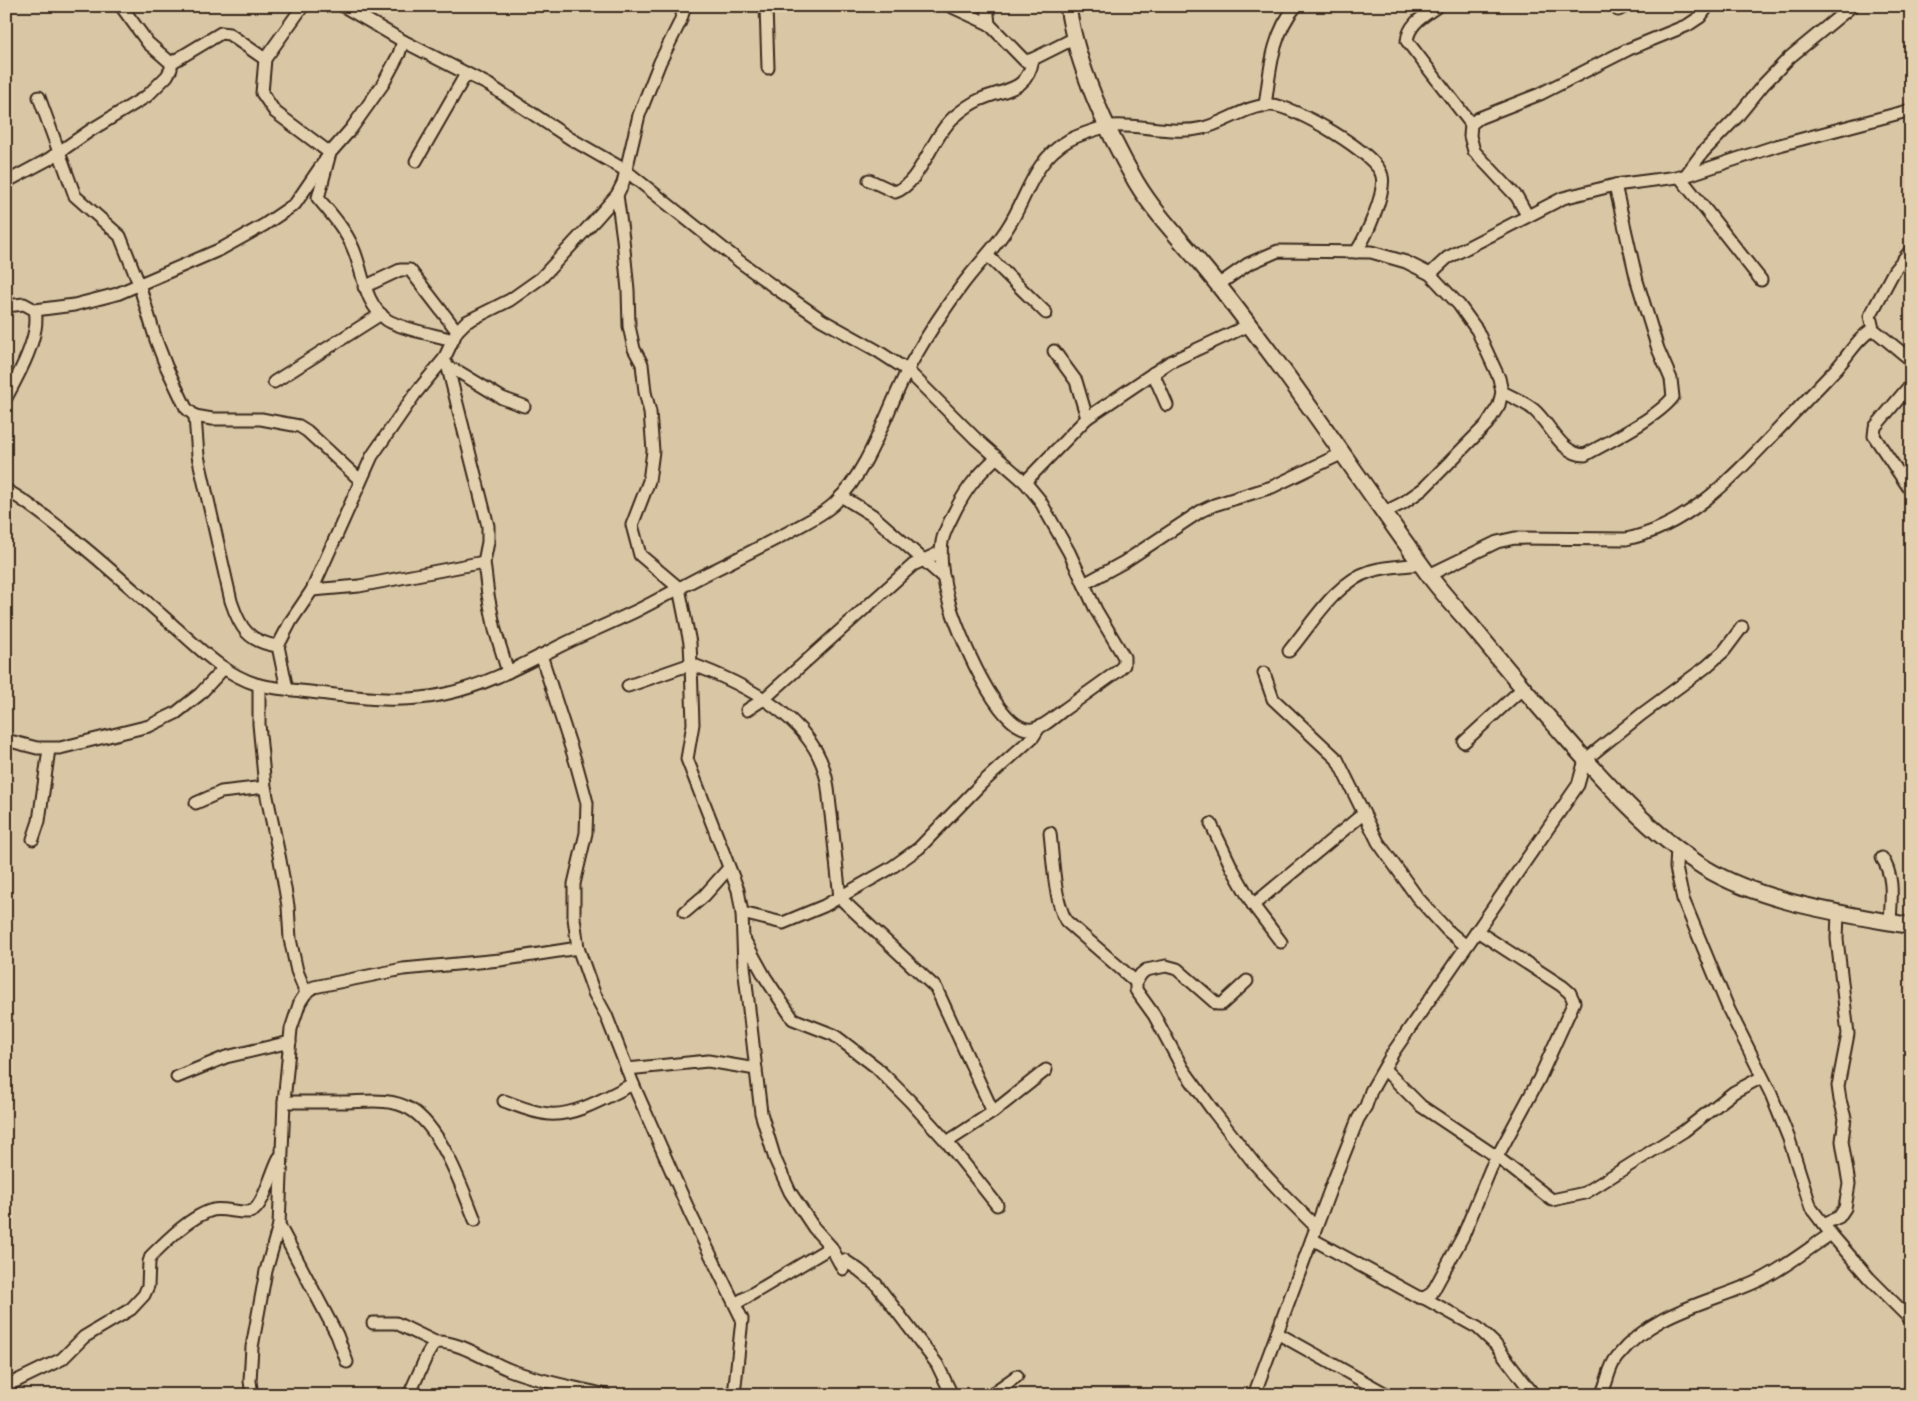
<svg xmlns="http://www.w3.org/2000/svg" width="1917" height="1401" font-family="Kalam,sans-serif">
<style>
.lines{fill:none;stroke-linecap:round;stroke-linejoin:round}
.minor-casing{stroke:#3b2a1e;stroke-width:15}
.major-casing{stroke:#3b2a1e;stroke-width:19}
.minor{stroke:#e3d0ae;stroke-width:11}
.major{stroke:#e3d0ae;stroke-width:15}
</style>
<rect width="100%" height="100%" fill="#d9c6a5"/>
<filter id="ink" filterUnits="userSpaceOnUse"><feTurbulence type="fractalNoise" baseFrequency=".02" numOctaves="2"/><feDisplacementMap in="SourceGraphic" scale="10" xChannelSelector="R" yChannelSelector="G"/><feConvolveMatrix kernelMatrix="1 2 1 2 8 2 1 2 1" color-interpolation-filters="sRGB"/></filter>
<g filter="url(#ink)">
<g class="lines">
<defs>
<g id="minor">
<path d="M343,6L403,41L489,85L571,139L625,170L739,261L777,289L822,320L876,350L907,370L975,438L1025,482L1039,499L1069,552L1096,610L1124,657V665L1118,671C1100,684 1083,696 1065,709C1056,715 1045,727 1033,729C999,736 957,629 949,602C944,584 939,561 942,542C943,535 947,527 950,521C963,493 974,478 997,457"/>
<polyline points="766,6 768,68"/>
<polyline points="950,6 989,24 1025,61 1033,59 1075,38"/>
<polyline points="987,6 989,24"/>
<path d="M1438,6C1424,16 1409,23 1407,41L1471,124"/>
<polyline points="1618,10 1626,6"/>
<path d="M403,41L399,54L383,84L351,129L330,153L318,198C331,214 345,229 353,248C364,273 363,302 387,320C401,329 436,335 453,340"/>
<polyline points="171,63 221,33 229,34 265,59"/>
<polyline points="39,97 75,196 120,236 139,284 156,340 166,366 186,408 195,416 212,419 261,419 299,426 307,431 360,480"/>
<path d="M1265,106C1270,70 1272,34 1296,6"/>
<polyline points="416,161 466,74"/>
<polyline points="1679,176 1761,280"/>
<polyline points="1685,176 1703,152 1737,117 1763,85 1790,57 1852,6"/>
<path d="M869,180L895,192C920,184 932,136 954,117C961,111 970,104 979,100C1005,88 1027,93 1033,59"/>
<polyline points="6,182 49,159 91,130 147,96 167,76 171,69 171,63 148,43 121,6"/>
<polyline points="617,195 623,239 628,290 629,326 634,349 642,364 645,392 650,412 653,451 649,481 632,525 640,555 679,588 690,643 691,664 693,724 687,759 738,890 742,913 744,966 761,1113 775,1159 790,1192 814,1228 831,1247 843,1269 844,1260 859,1270 876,1284 937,1364 952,1395"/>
<polyline points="1527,215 1517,197 1474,151 1470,136 1471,124 1479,118 1540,94 1629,49 1688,25 1700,17 1708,6"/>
<polyline points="1911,250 1894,271 1870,316 1873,329 1911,360"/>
<polyline points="987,255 1046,313"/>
<polyline points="1430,274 1447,258 1563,198 1615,185 1685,176 1776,146 1911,110"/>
<polyline points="1218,285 1248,264 1278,251 1371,252 1406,262 1430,274 1459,305 1477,330 1499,378 1502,392 1499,405 1487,424 1423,489 1403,503 1385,512"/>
<polyline points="364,287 400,270 410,270 457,331"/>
<path d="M6,306L24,304L35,310C41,335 18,376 6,398"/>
<polyline points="35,310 74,305 117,294 221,249 264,225 295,204 330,153 275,112 262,93 265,59 303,6"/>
<polyline points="446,363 448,368 459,372 502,398 524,406"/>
<polyline points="448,368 488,526 488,542 484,562 488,595 495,630 508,672"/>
<polyline points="1153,373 1167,405"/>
<polyline points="274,382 381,314"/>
<polyline points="1911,384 1875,427 1874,436 1911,491"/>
<path d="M1502,392C1512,397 1524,402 1533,409C1551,424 1560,454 1585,455C1610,441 1657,418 1673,397L1671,379L1658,349L1637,281L1615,185"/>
<path d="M195,416L198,456L231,601C240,628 248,642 278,646"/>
<polyline points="1087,418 1170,362 1249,325"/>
<polyline points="1025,482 1087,418 1076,381 1054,351"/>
<path d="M6,490C28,502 46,517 65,532C103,562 139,595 175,627C200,649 224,674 256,684C270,688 286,689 301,691C348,696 398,705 445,694C487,685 524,664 562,645C586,633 611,623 636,611C660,599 684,585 708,573C735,560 762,546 789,532C804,523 823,515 835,503C872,467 888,404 913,360C928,334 945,308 963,284C977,265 995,248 1008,227C1028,196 1033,160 1069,140C1079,135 1101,127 1112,126C1142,124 1173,135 1203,128C1225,123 1247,105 1271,105C1293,105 1378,154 1382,176C1386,193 1366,237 1356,252"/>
<polyline points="841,496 872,515 944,578"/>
<path d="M1429,575L1497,542L1515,538L1626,539C1686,527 1730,480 1771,437C1792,415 1813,393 1834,371C1847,358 1857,338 1873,329"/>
<polyline points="1084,584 1124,562 1201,511 1214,505 1272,487 1343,453"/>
<polyline points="312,590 359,586 484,562"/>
<path d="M1289,651C1312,624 1335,582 1371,571C1387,566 1405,566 1421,564"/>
<polyline points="541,655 576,763 587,803 586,833 574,884 574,918 578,948 594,993 606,1015 633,1084 690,1213 742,1319 734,1395"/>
<polyline points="1264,673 1273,699 1337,759 1378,842 1417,897 1447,930 1466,946"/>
<polyline points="259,685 259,724 265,787 280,860 288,906 290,939 297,971 306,993"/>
<path d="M628,686L691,664C743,683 813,718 826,777C829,789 829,802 831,814C834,842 837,870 840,898L936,988L993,1112"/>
<polyline points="287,689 278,646 291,621 312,590 372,456 415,394 444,359 457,331 466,322 510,300 541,278 594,221 617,195 623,183 639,115 660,62 680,22 685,6"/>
<polyline points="747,710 764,699 913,565 941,552"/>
<polyline points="6,740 37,748 60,748 149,726 176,713 200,694 224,668"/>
<polyline points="1464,742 1523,688"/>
<polyline points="196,803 221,792 265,787"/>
<polyline points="1211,824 1232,868 1253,905 1363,814"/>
<path d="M1050,833C1053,859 1054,899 1066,921L1136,982"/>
<polyline points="33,839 39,821 49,749"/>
<polyline points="1677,847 1676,868 1683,899 1729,1010 1771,1094 1789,1139 1811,1208 1831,1234 1869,1278 1911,1320"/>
<path d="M1882,858C1895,877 1891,900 1890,922"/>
<polyline points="1253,905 1281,942"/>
<polyline points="685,912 704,896 729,868"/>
<polyline points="742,913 783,923 824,906 891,868 919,848 981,784 1033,737 1040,726"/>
<polyline points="745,941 765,977 793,1019 834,1035 876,1067 910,1101 947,1142 997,1205"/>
<polyline points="1247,981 1222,1004 1217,1004 1177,969 1166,966 1146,970 1141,974 1136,982 1136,990 1154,1015 1183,1069 1214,1112 1253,1162 1279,1190 1316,1227"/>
<polyline points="627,1069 708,1061 756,1069"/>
<polyline points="1384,1069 1421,1106 1497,1157 1552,1200 1585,1193 1684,1131 1734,1092 1762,1077"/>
<polyline points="177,1077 226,1057 290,1042"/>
<path d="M504,1101C518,1106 533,1113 549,1114C577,1116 608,1096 633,1084"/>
<path d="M284,1102C303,1102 322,1102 342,1102C364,1102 390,1097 410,1109C441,1127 462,1187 475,1220"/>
<polyline points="947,1142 993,1112 1046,1070"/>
<polyline points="1823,1224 1839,1217 1845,1208 1849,1184 1842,1141 1845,1118 1840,1100 1838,1086 1848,1034 1837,939 1838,913"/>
<polyline points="279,1225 337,1335 347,1362"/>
<polyline points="1312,1239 1418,1297 1424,1298 1432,1293 1463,1236 1491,1168 1539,1079 1574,1002 1570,993 1562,986 1477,931"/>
<polyline points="1424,1298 1478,1328 1495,1344 1534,1395"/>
<polyline points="735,1304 831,1247"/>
<polyline points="373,1323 396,1323 435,1342"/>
<polyline points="1277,1333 1388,1395"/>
<path d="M6,1386L62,1359L84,1337L131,1309L144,1295L148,1286L149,1262L151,1256C166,1241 192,1215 213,1210C224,1207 246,1216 254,1210C265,1201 272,1171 279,1158"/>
<polyline points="252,1395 250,1381 252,1347 266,1271 279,1225 284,1102 291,1029 300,1002 306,993 314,987 403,969 500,960 578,948"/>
<path d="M409,1395L427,1355L435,1342C461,1341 486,1361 510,1370C541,1382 574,1387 606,1395"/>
<polyline points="990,1395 1017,1376"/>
<polyline points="1254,1395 1333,1182 1358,1119 1366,1106 1371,1091 1394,1051 1578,785 1585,760 1642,714 1706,667 1724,651 1742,627"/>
<path d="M1601,1395C1608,1382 1608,1368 1617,1357C1656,1309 1709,1304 1760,1280C1783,1269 1809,1248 1831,1234"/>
</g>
<path id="major" d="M1068,6C1076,64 1107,132 1136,182C1154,212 1178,237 1201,264C1223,290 1244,318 1265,346C1321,420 1373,499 1428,574C1441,592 1456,608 1470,624C1498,658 1525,691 1554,724C1599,775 1646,831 1705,868C1763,903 1845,914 1911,926"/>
</defs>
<use href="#minor" class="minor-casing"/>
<use href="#major" class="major-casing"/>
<use href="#minor" class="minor"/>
<use href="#major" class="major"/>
</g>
</g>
<rect width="1917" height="1401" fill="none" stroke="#e3d0ae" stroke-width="25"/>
<rect x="12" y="12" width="1892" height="1376" fill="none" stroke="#3b2a1e" stroke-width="2" filter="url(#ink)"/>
</svg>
